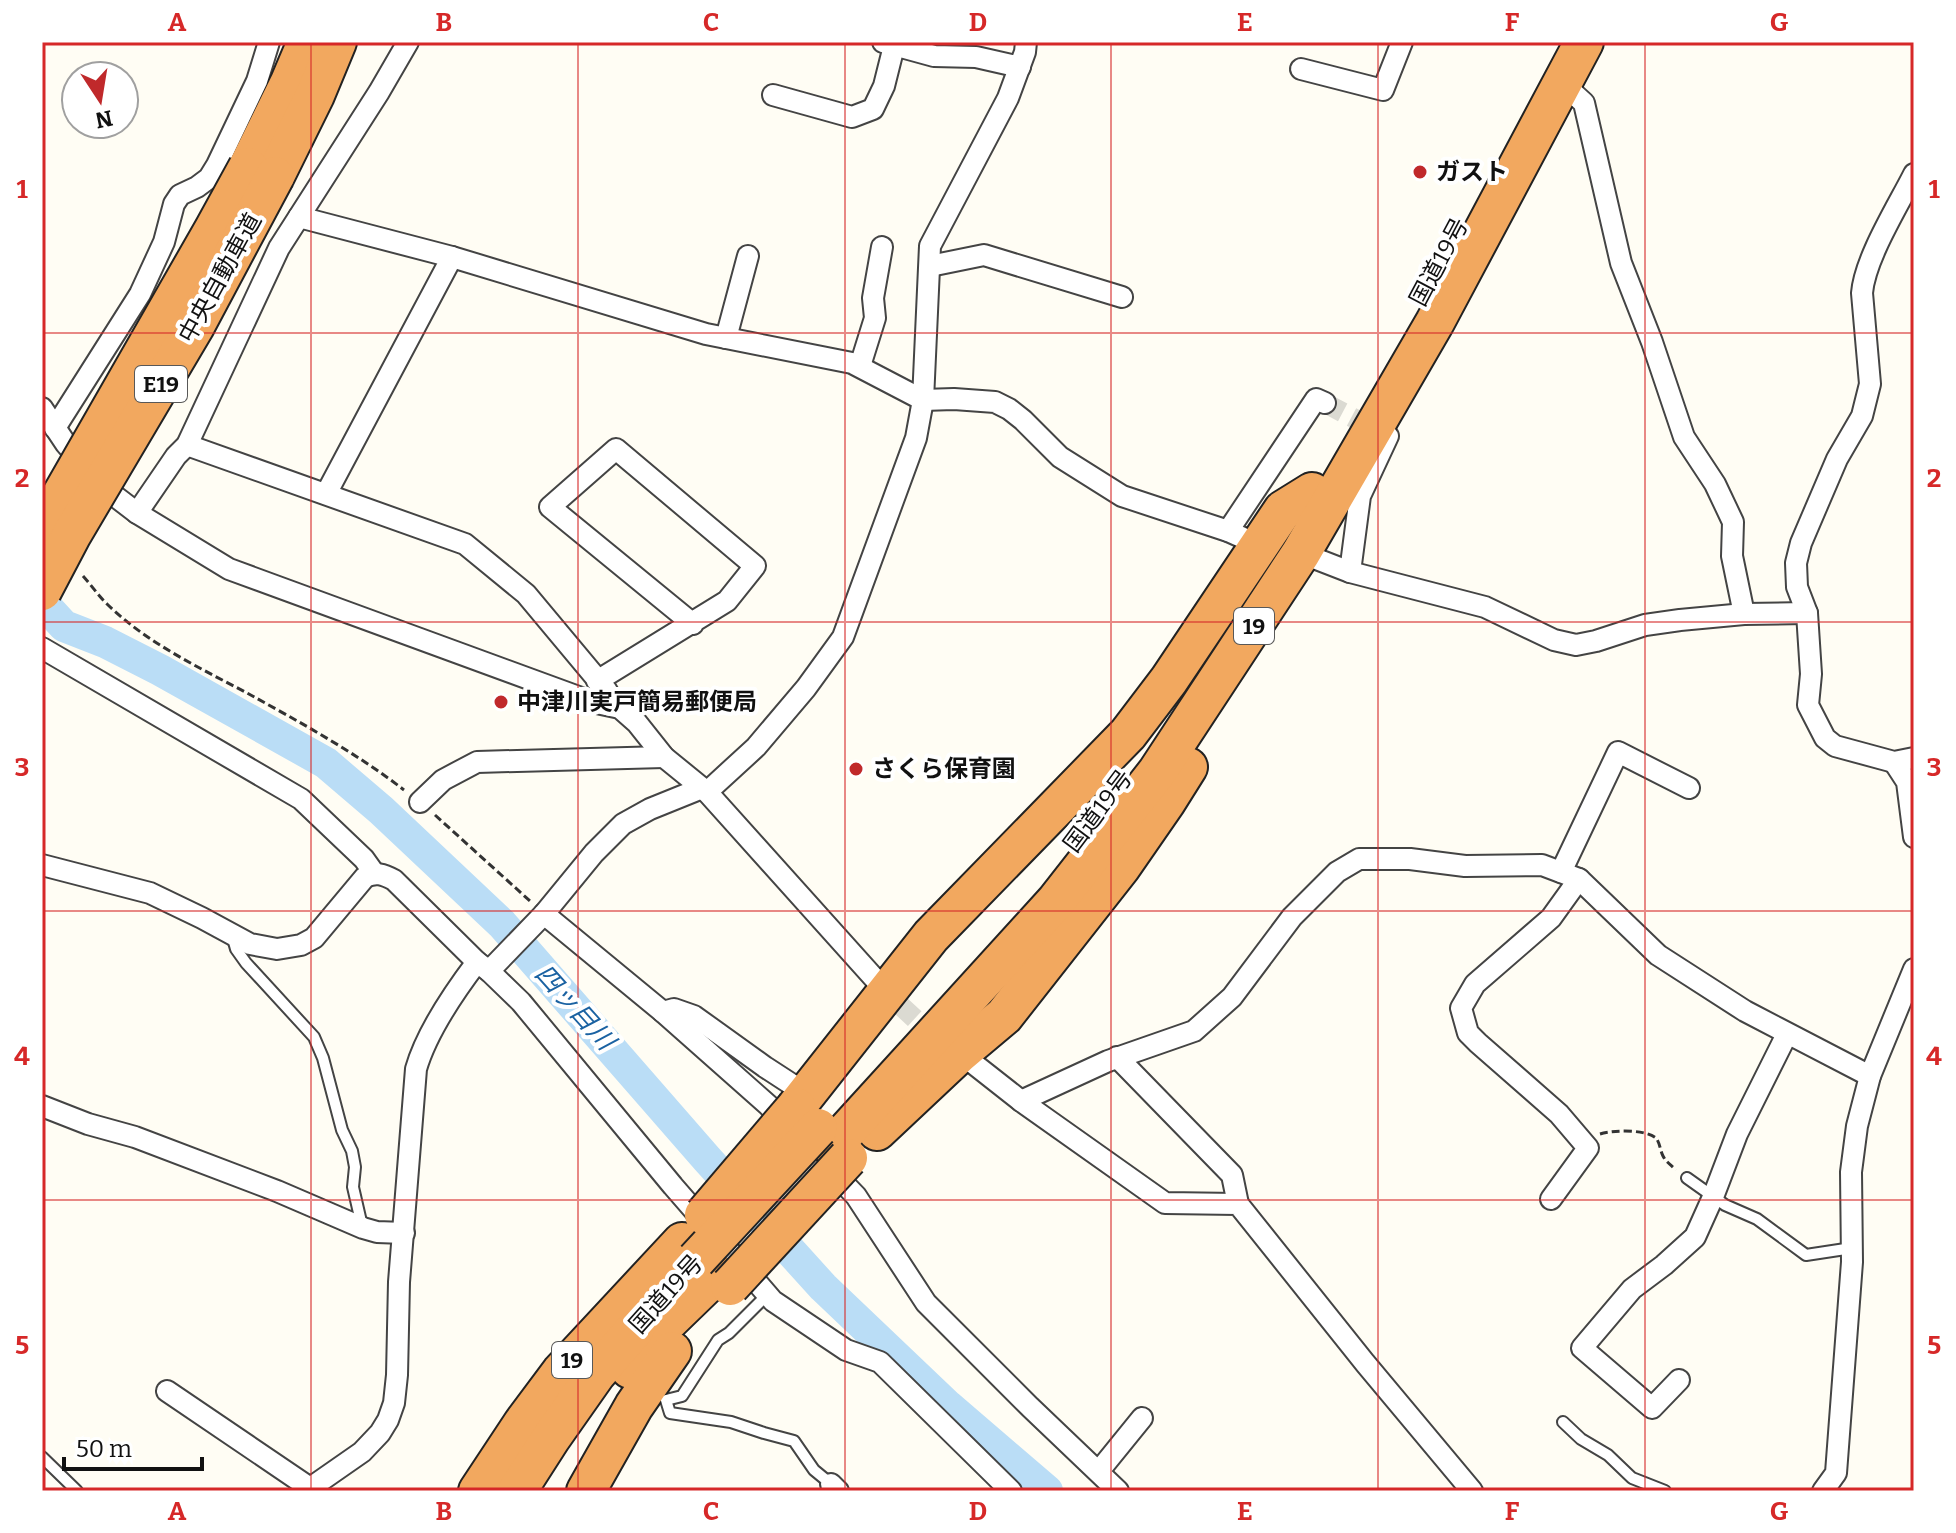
<svg xmlns="http://www.w3.org/2000/svg" width="1956" height="1533" font-family="Bitter,'Noto Sans JP',serif">
<style>
.lines{fill:none;stroke-linecap:round;stroke-linejoin:round}
.river{stroke:#baddf6;stroke-width:32}
.street-tunnel{stroke:#dbdad2;stroke-width:20;stroke-dasharray:20 10;stroke-linecap:butt}
.lane-casing{stroke:#444;stroke-width:14}
.street-casing{stroke:#444;stroke-width:24}
.highway-casing{stroke:#222;stroke-width:42}
.path{stroke:#333;stroke-width:3;stroke-dasharray:8 4;stroke-linecap:butt}
.lane{stroke:#fff;stroke-width:10}
.street{stroke:#fff;stroke-width:20}
.highway{stroke:#f2a85f;stroke-width:38}
.highway-bridge-casing{stroke:#222;stroke-width:42;stroke-linecap:butt}
.highway-bridge{stroke:#f2a85f;stroke-width:38}
.grid{fill:none;stroke:#d62828;stroke-width:2;stroke-opacity:0.55}
.poi-dot{fill:#c0292b;stroke:#fff;stroke-width:3}
.labels{text-anchor:middle;stroke-width:8;stroke-linejoin:round;paint-order:stroke}
.shield{fill:#fff;stroke:#585858;stroke-width:2}
.shield-label{font-size:22px;font-weight:bold;fill:#111}
.poi-label{font-size:24px;font-weight:bold;fill:#111;stroke:#fff;text-anchor:start}
.street-label{font-size:24px;fill:#111;stroke:#fff}
.water-label{font-size:26px;font-style:italic;fill:#1a62a2;stroke:#fff}
.neatline{fill:none;stroke:#d62828;stroke-width:3}
.grid-label{font-size:26px;text-anchor:middle;font-weight:bold;fill:#d62828}
</style>
<rect width="100%" height="100%" fill="#fffdf4"/>
<g class="lines">
<polyline class="river" points="42,602 64,626 105,642 160,670 326,763 381,810 502,924 707,1159 823,1287 948,1406 1047,1491"/>
<g class="street-tunnel">
<polyline points="1325,403 1378,431"/>
<polyline points="900,1005 938,1040"/>
</g>
<defs>
<g id="lane">
<polyline points="236,938 234,942 236,949 246,963 314,1037 323,1058 342,1130 352,1151 355,1167 353,1187 362,1226"/>
<polyline points="1687,1178 1725,1205 1757,1219 1806,1255 1852,1248"/>
<polyline points="768,1294 729,1333 718,1340 682,1396 666,1400 670,1413 731,1422 764,1433 794,1441 814,1470 831,1484"/>
<polyline points="1563,1422 1581,1439 1608,1455 1632,1478 1665,1491"/>
<polyline points="42,1457 77,1491"/>
</g>
<g id="street">
<polyline points="883,42 934,56 976,57 1020,67"/>
<polyline points="1301,69 1383,90 1402,42"/>
<polyline points="1561,82 1584,103 1621,263 1652,342 1684,437 1715,484 1733,522 1732,556 1744,614"/>
<polyline points="773,95 852,117 873,109 884,86 895,42"/>
<path d="M1914,174C1898,206 1865,258 1862,293L1870,384L1862,416L1837,459L1801,543L1796,563L1797,587L1807,613L1811,674L1808,705L1825,738L1835,746L1894,762L1914,758"/>
<polyline points="299,217 452,257 706,334 852,363 923,400 954,399 995,402 1009,409 1023,420 1060,457 1122,496 1228,531 1259,545"/>
<polyline points="930,266 984,255 1122,297"/>
<polyline points="726,338 748,256"/>
<polyline points="860,366 875,318 873,298 882,247"/>
<polyline points="42,408 66,444 103,487 137,513 229,569 592,702 620,708 637,723 664,757 707,792 892,998"/>
<polyline points="55,428 140,294 164,242 174,204 180,195 197,187 209,178 217,165 257,81 269,42"/>
<polyline points="187,445 465,544 526,594 607,691"/>
<polyline points="326,494 452,257"/>
<polyline points="137,513 176,456 187,445 279,248 379,92 408,42"/>
<polyline points="1228,531 1316,399 1325,403"/>
<polyline points="1301,553 1350,572 1485,607 1554,640 1576,645 1596,641 1645,625 1680,620 1744,614 1807,613"/>
<polyline points="1350,572 1360,496 1388,436"/>
<polyline points="42,648 301,799 364,859 374,873"/>
<polyline points="597,681 727,601 755,566 616,449 550,507 693,624"/>
<polyline points="1894,762 1907,782 1914,837"/>
<polyline points="707,792 756,747 806,688 843,637 916,438 923,400 930,246 1008,98 1025,52 1026,42"/>
<polyline points="420,802 443,780 477,762 664,757"/>
<path d="M42,865L150,893L202,918L250,944L277,949L301,945L314,938L365,877C376,872 383,874 394,880L477,962L489,971L521,1002L673,1186L773,1301L846,1350L880,1362L1011,1491"/>
<polyline points="1561,872 1618,752 1689,788"/>
<polyline points="544,914 663,1012 768,1105 789,1127"/>
<polyline points="489,971 544,914 594,853 623,824 650,809 702,788"/>
<polyline points="663,1012 674,1009 694,1016 765,1067 805,1093"/>
<polyline points="953,1050 960,1053 1021,1101 1165,1203 1238,1204 1365,1363 1472,1491"/>
<polyline points="1117,1057 1232,1175 1238,1204"/>
<polyline points="1021,1101 1108,1061 1194,1031 1232,997 1292,917 1337,872 1359,859 1410,859 1465,866 1542,865 1579,879 1658,955 1745,1011 1870,1076"/>
<polyline points="42,1106 88,1124 135,1137 277,1191 363,1228 377,1232 404,1233"/>
<polyline points="828,1167 856,1196 926,1303 1030,1407 1118,1491"/>
<polyline points="1551,1199 1588,1148 1559,1114 1478,1043 1468,1033 1461,1008 1475,984 1551,918 1579,879"/>
<polyline points="1679,1380 1652,1408 1582,1348 1632,1289 1664,1265 1695,1237 1713,1197 1737,1134 1787,1034"/>
<polyline points="167,1391 310,1488"/>
<polyline points="1099,1471 1142,1418"/>
<polyline points="831,1484 838,1491"/>
<path d="M306,1491L362,1452L380,1433L388,1420L394,1403L397,1375L399,1282L416,1069C426,1034 455,991 477,962"/>
<polyline points="1823,1491 1836,1473 1852,1262 1851,1172 1857,1126 1870,1076 1914,969"/>
</g>
<g id="highway">
<polyline points="248,167 290,82 307,42"/>
<polyline points="275,176 315,95 337,42"/>
<polyline points="796,1107 931,936 1128,734 1169,680 1283,510 1312,492"/>
<polyline points="877,1131 960,1053 1004,1016 1121,867 1166,802 1188,767"/>
<polyline points="832,1147 1056,901 1157,772 1301,553 1435,322 1584,42"/>
<polyline points="630,1369 654,1335 717,1274"/>
<polyline points="478,1491 523,1423 561,1372 682,1242"/>
<polyline points="517,1491 551,1438 596,1374 635,1329"/>
<polyline points="586,1491 634,1406 672,1351"/>
</g>
</defs>
<use href="#lane" class="lane-casing"/>
<use href="#street" class="street-casing"/>
<use href="#highway" class="highway-casing"/>
<g class="path">
<path d="M83,576C91,585 98,595 107,604C147,643 198,667 247,693C298,721 358,754 404,790"/>
<polyline points="435,815 530,901"/>
<path d="M1600,1134C1613,1130 1645,1129 1656,1138C1660,1143 1660,1150 1663,1156C1666,1162 1671,1165 1676,1170"/>
</g>
<use href="#lane" class="lane"/>
<use href="#street" class="street"/>
<use href="#highway" class="highway"/>
<defs>
<g id="highway-bridge">
<polyline points="42,529 214,229 248,167"/>
<polyline points="42,591 72,534 195,326 275,176"/>
<polyline points="704,1215 796,1107"/>
<polyline points="696,1260 818,1128"/>
<polyline points="730,1286 848,1158"/>
</g>
</defs>
<use href="#highway-bridge" class="highway-bridge-casing"/>
<use href="#highway-bridge" class="highway-bridge"/>
</g>
<path class="grid" d="M311,42V1491M578,42V1491M845,42V1491M1111,42V1491M1378,42V1491M1645,42V1491M42,333H1914M42,622H1914M42,911H1914M42,1200H1914"/>
<g class="poi-dot">
<circle cx="1420" cy="172" r="8"/>
<circle cx="501" cy="702" r="8"/>
<circle cx="856" cy="769" r="8"/>
</g>
<g class="labels">
<g class="shield">
<rect x="135" y="366" width="52" height="36" rx="6"/>
<rect x="1234" y="608" width="40" height="36" rx="6"/>
<rect x="552" y="1342" width="40" height="36" rx="6"/>
</g>
<g class="shield-label">
<text x="161" y="392">E19</text>
<text x="1254" y="634">19</text>
<text x="572" y="1368">19</text>
</g>
<g class="poi-label">
<text x="1436" y="180">ガスト</text>
<text x="517" y="710">中津川実戸簡易郵便局</text>
<text x="872" y="777">さくら保育園</text>
</g>
<g class="street-label">
<text transform="translate(1439 262) rotate(-62)" y="8">国道19号</text>
<text transform="translate(220 278) rotate(-61)" y="8">中央自動車道</text>
<text transform="translate(1098 811) rotate(-53)" y="8">国道19号</text>
<text transform="translate(666 1294) rotate(-48)" y="8">国道19号</text>
</g>
<g class="water-label">
<text transform="translate(575 1007) rotate(48)" y="9">四ッ目川</text>
</g>
</g>
<rect width="1956" height="1533" fill="none" stroke="#ffffff" stroke-width="88"/>
<g transform="translate(100 100) rotate(168)"><circle r="38" fill="#ffffff" stroke="#a0a0a0" stroke-width="2"/>
<path d="M0-6L14 30L0 20L-14 30Z" fill="#c0292b"/>
<text y="-12" font-size="22" font-weight="bold" text-anchor="middle" fill="#111111">N</text>
</g>
<path d="M64 1457v12h138v-12" fill="none" stroke="#111111" stroke-width="4"/>
<text x="76" y="1457" font-size="24" fill="#111111" stroke="#ffffff" stroke-width="6" paint-order="stroke">50 m</text>
<rect x="44" y="44" width="1868" height="1445" class="neatline"/>
<g class="grid-label">
<text x="177" y="31">A</text>
<text x="444" y="31">B</text>
<text x="711" y="31">C</text>
<text x="978" y="31">D</text>
<text x="1245" y="31">E</text>
<text x="1512" y="31">F</text>
<text x="1779" y="31">G</text>
<text x="22" y="198">1</text>
<text x="1934" y="198">1</text>
<text x="22" y="487">2</text>
<text x="1934" y="487">2</text>
<text x="22" y="776">3</text>
<text x="1934" y="776">3</text>
<text x="22" y="1065">4</text>
<text x="1934" y="1065">4</text>
<text x="22" y="1354">5</text>
<text x="1934" y="1354">5</text>
<text x="177" y="1520">A</text>
<text x="444" y="1520">B</text>
<text x="711" y="1520">C</text>
<text x="978" y="1520">D</text>
<text x="1245" y="1520">E</text>
<text x="1512" y="1520">F</text>
<text x="1779" y="1520">G</text>
</g>
</svg>
